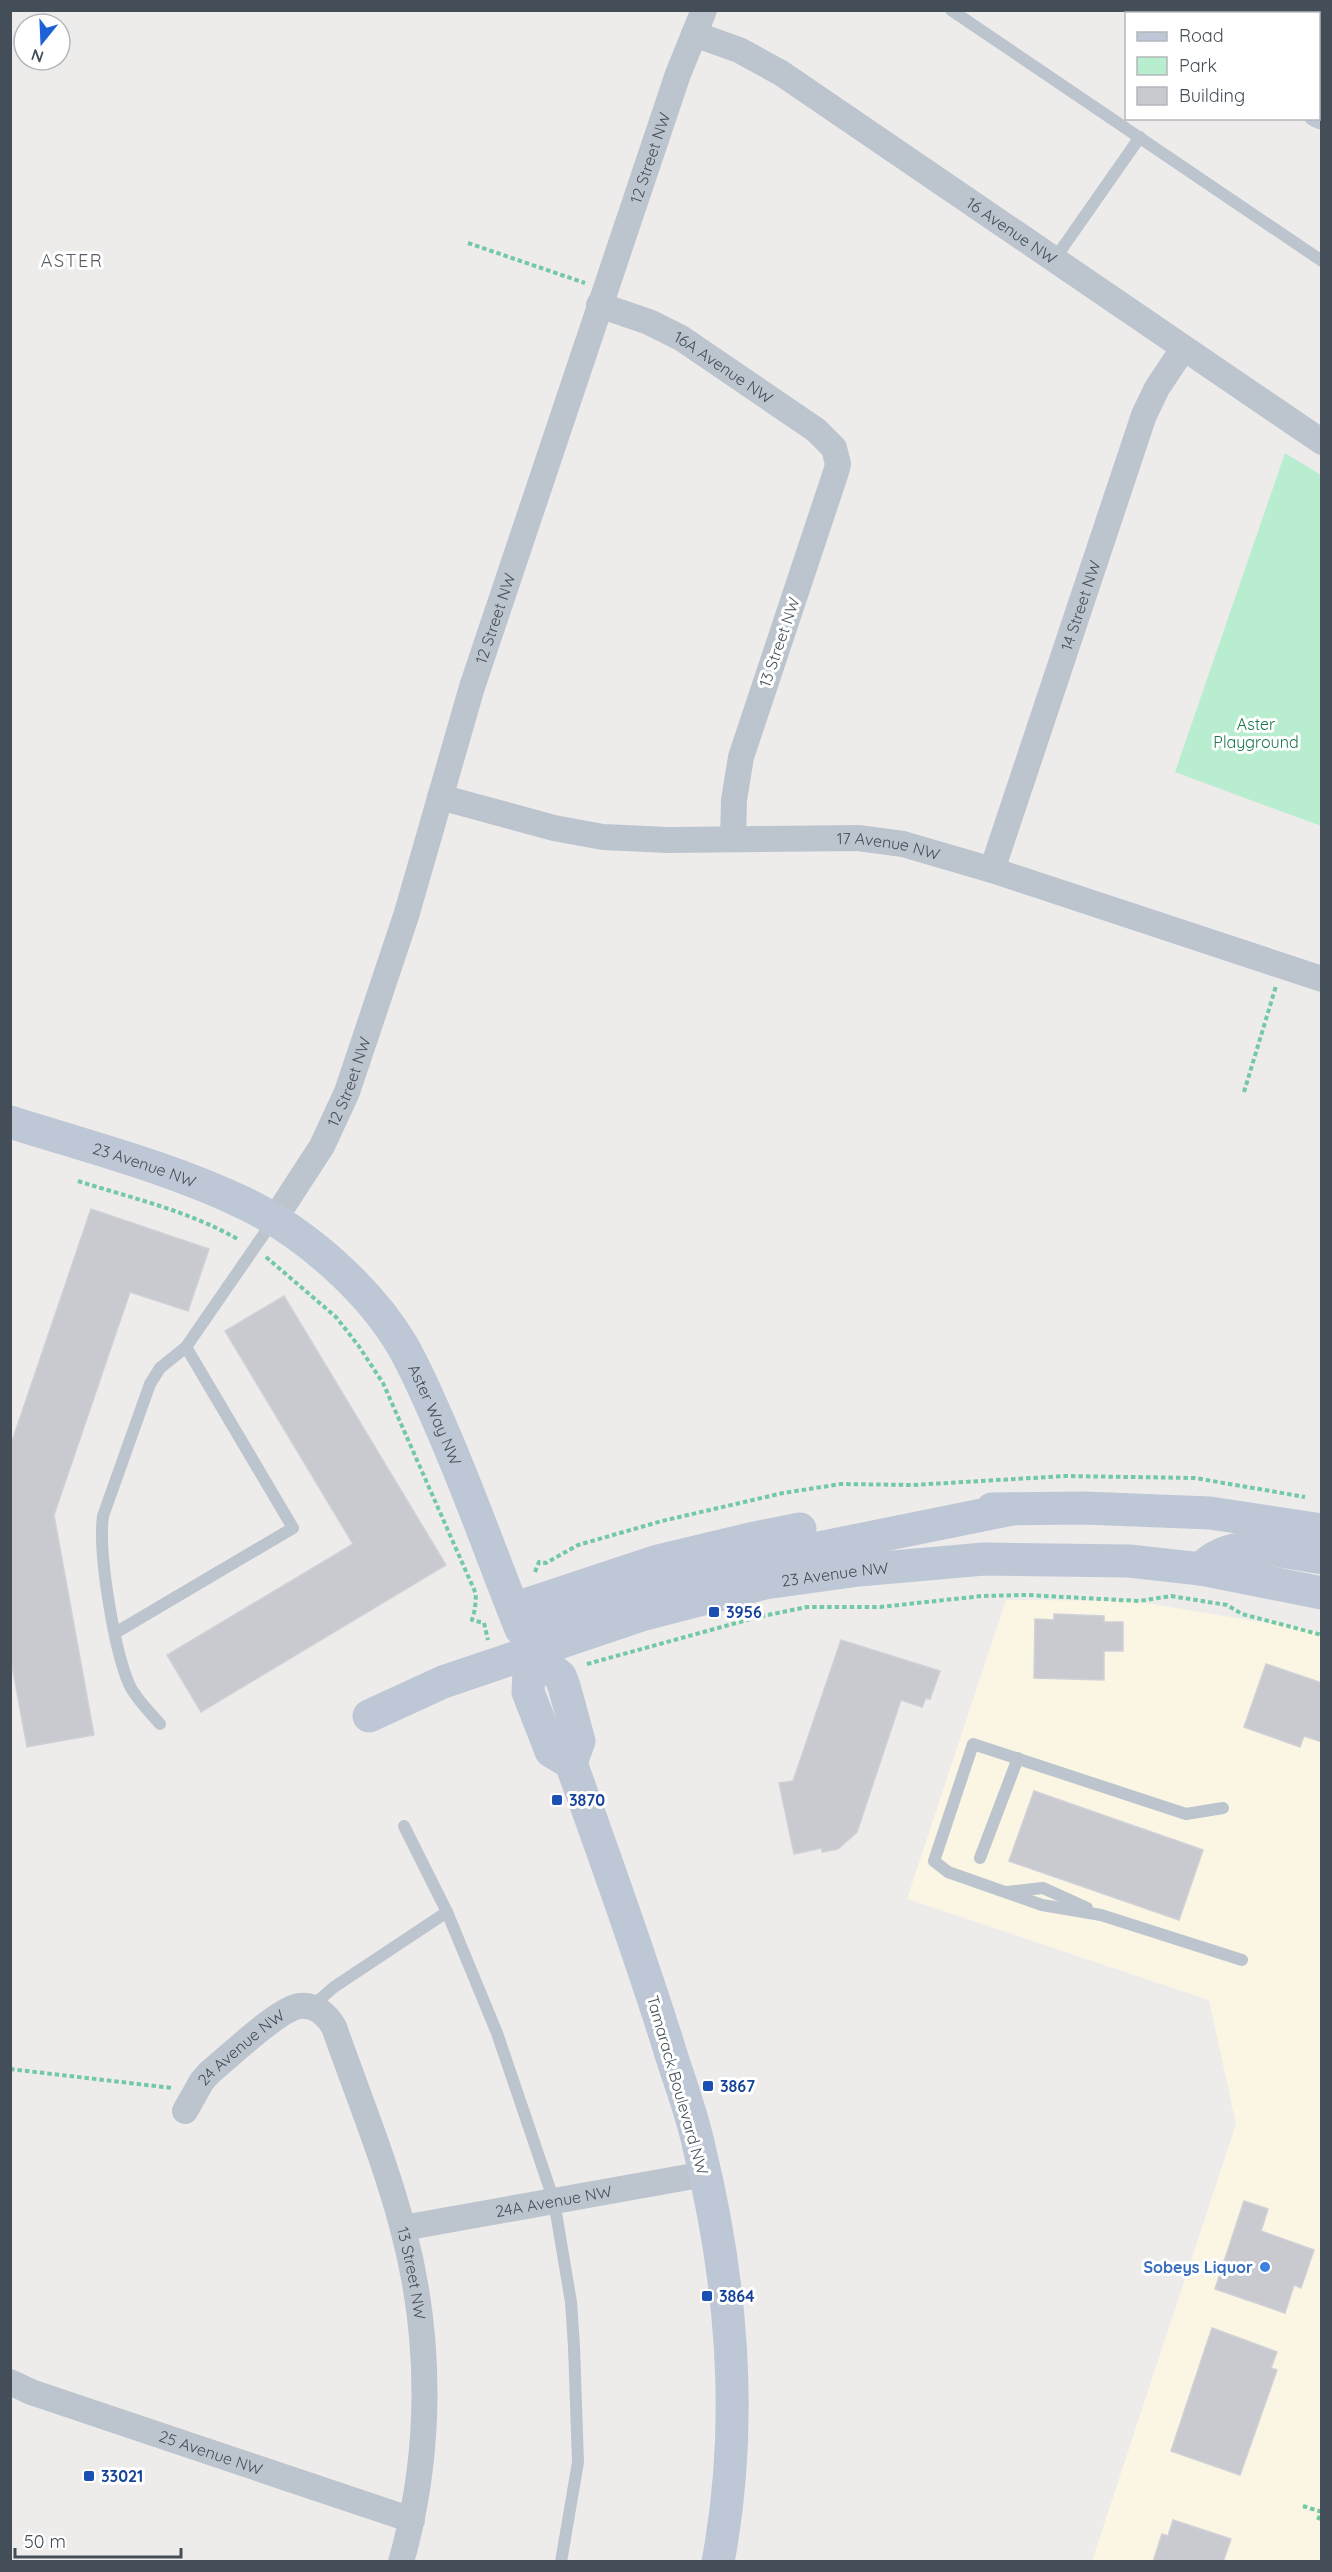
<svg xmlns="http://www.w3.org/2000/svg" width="1332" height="2572" font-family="Quicksand,sans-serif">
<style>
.commercial{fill:#fbf5e3}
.green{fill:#b9edd0}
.building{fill:#c8cad0;stroke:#cfd1d7;stroke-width:1.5}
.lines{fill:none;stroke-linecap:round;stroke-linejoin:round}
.path{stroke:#72c9a4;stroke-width:4;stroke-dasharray:4.5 3;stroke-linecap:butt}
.lane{stroke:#bcc5ce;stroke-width:12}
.street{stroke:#bcc5ce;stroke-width:26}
.secondary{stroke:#bec7d5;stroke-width:33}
.transit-dot{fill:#1a4fb4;stroke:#fff;stroke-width:2}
.shop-dot{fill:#3f7fe0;stroke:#fff;stroke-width:2}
.labels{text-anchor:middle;stroke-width:6;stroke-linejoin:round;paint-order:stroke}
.street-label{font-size:16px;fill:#444e58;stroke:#fff}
.park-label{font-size:16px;fill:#18774d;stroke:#fff}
.transit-label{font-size:16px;font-weight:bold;fill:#164399;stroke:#fff;text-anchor:start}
.shop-label{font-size:16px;font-weight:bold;fill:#366cbe;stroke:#fff;text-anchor:end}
.neighbourhood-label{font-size:18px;letter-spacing:1.5px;fill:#585b60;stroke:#fff}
</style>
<rect width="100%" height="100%" fill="#eeebeb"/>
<polygon class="commercial" points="1006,1600 1134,1601 1321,1632 1321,2561 1092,2561 1236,2124 1209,2000 907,1899"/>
<polygon class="green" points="1285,453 1321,475 1321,826 1175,772"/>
<g class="building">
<polygon points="91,1209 209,1249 188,1311 130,1292 54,1515 94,1735 27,1747 10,1655 10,1447"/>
<polygon points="284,1296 446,1565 201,1712 167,1655 353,1544 225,1331"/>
<polygon points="1054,1614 1104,1616 1104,1622 1123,1622 1123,1651 1104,1651 1104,1680 1034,1678 1035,1619 1054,1620"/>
<polygon points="841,1640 940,1671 930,1699 926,1698 922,1707 901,1700 857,1832 838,1849 822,1852 822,1848 794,1854 779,1783 793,1781"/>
<polygon points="1266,1664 1322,1683 1322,1742 1304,1736 1300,1747 1244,1727"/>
<polygon points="1034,1791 1203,1850 1179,1920 1009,1861"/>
<polygon points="1244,2201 1268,2209 1261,2231 1314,2250 1301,2288 1294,2285 1285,2313 1215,2289"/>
<polygon points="1212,2328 1277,2352 1271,2368 1277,2370 1240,2475 1171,2451"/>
<polygon points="1173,2520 1231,2539 1223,2562 1153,2562 1162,2534 1168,2536"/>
</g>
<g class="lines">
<g class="path">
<polyline points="1234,10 1238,14"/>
<polyline points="1318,71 1322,71"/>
<polyline points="468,243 585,283"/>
<polyline points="1244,1092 1276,986"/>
<path d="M78,1181C131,1198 190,1211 239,1240"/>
<polyline points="266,1257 336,1317 358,1345 383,1383 476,1594 475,1609 472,1620 484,1623"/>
<polyline points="535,1572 539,1562 546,1563 578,1545 662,1521 783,1493 841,1484 913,1485 1066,1476 1195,1478 1305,1497"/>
<polyline points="484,1623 488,1640"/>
<polyline points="587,1664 758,1617 807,1607 880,1607 982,1596 1027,1595 1139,1601 1171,1596 1227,1605 1242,1614 1322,1635"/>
<polyline points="10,2069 172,2088"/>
<polyline points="1303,2506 1322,2512"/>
<polyline points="1318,2520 1322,2510"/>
<polyline points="1303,2562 1309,2562"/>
</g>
<g class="lane">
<polyline points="951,10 1322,261"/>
<polyline points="1054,260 1140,137"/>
<polyline points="115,1633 293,1528 186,1347"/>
<path d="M160,1724C150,1712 135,1698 129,1684C114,1649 98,1553 103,1516L150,1384L160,1368L186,1347L273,1221"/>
<polyline points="1223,1808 1186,1814 973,1744 934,1861 948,1872 1042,1905 1101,1915 1242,1960"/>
<polyline points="404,1826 447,1912 497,2033 554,2201 571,2302 574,2347 578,2462 561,2562"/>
<polyline points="980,1858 1018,1758"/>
<polyline points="1007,1892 1043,1888 1087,1908"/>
<polyline points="311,2007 334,1987 447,1912"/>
</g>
<g class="street">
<polyline points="1318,19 1322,13"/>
<path id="s1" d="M694,34L739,50L781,73L1322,442"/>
<path id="s2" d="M599,305L649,322L681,338L816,430L834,448L838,464L836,472L741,757L734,800L733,838"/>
<path id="s3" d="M440,797L554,828L603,837L668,840L858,838L903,844L992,870L1322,979"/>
<path id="s4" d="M992,870L1144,415L1157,388L1183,349"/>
<path id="s5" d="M274,1220L322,1146L347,1092L406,916L472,687L678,74L704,10"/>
<path id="s6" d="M185,2111L202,2081L210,2072C229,2057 279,2008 300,2006C315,2004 327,2015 334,2027C357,2093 385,2160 403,2229C432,2337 432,2454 401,2562"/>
<path id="s7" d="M403,2228L705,2174"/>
<path id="s8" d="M10,2382L31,2392L412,2520"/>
</g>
<g class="secondary">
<polyline points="1177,10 1181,14"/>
<polyline points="1318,111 1322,113"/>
<path id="s9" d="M10,1122C89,1147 171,1168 246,1204C305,1233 368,1288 402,1345C417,1371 429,1399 441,1427C470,1493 494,1562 521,1629"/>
<polyline points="992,1509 1083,1508 1210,1513 1322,1530"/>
<path d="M1201,1569C1232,1535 1281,1552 1322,1558"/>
<polyline points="513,1609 658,1561 750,1539 800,1529"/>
<polyline points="530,1653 560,1676 564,1686 579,1741 571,1763"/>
<path id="s10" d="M369,1716L443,1682L641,1615L765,1583L859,1570L984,1559L1129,1561L1201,1569L1322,1593"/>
<path d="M718,2562C744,2424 732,2282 699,2147C692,2114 680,2083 670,2051C640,1954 605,1858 571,1763L551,1751L528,1692L530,1653L540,1635L550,1625L574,1613L640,1590L769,1558L1012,1509"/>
</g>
</g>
<g class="transit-dot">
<rect x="708" y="1606" width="12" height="12" rx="3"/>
<rect x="551" y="1794" width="12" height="12" rx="3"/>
<rect x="702" y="2080" width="12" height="12" rx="3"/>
<rect x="701" y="2290" width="12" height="12" rx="3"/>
<rect x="83" y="2470" width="12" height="12" rx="3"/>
</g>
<circle class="shop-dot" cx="1265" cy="2267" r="6"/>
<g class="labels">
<g class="street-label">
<text dy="6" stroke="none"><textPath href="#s5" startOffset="1130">12 Street NW</textPath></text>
<text dy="6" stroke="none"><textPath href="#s1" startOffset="375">16 Avenue NW</textPath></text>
<text dy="6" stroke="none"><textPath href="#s2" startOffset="140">16A Avenue NW</textPath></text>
<text dy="6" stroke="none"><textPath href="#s4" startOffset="279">14 Street NW</textPath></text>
<text dy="6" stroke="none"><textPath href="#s5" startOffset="644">12 Street NW</textPath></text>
<text transform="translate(779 642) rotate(-71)" y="6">13 Street NW</text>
<text dy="6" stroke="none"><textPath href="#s3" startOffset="454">17 Avenue NW</textPath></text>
<text dy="6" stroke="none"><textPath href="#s5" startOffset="158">12 Street NW</textPath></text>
<text dy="6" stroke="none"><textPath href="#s9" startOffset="141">23 Avenue NW</textPath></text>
<text dy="6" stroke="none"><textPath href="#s9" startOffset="540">Aster Way NW</textPath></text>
<text dy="6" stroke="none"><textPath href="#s10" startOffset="489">23 Avenue NW</textPath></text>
<text dy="6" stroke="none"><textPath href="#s6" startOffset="86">24 Avenue NW</textPath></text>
<text transform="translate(678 2085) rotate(74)" y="6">Tamarack Boulevard NW</text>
<text dy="6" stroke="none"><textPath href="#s7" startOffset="153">24A Avenue NW</textPath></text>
<text dy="6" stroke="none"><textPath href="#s6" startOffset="460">13 Street NW</textPath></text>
<text dy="6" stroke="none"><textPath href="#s8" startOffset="213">25 Avenue NW</textPath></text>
</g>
<g class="park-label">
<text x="1256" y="730">Aster<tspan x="1256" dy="18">Playground</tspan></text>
</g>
<g class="transit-label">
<text x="726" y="1618">3956</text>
<text x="569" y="1806">3870</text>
<text x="720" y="2092">3867</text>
<text x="719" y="2302">3864</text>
<text x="101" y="2482">33021</text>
</g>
<g class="shop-label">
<text x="1253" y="2273">Sobeys Liquor</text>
</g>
<g class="neighbourhood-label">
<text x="72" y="267">ASTER</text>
</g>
</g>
<rect width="1332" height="2572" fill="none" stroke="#444e58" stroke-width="24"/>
<rect x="1125" y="12" width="195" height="108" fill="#ffffff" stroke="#b4b8bc" stroke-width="1.5"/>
<rect x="1137" y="32" width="30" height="9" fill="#bec7d5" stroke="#b4b8bc" stroke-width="1.5"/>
<text x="1179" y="42" font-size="18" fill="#444e58">Road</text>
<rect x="1137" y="57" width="30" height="18" fill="#b9edd0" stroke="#b4b8bc" stroke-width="1.5"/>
<text x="1179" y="72" font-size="18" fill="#444e58">Park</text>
<rect x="1137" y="87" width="30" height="18" fill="#c8cad0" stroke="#b4b8bc" stroke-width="1.5"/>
<text x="1179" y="102" font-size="18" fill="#444e58">Building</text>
<g transform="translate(42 42) rotate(198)"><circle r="28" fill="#ffffff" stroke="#b4b8bc" stroke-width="1.5"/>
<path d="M0-4.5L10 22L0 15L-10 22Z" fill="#1c62d7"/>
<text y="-9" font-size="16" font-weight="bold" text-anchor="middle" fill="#444e58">N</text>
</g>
<path d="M15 2548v9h166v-9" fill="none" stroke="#444e58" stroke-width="3"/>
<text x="24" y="2548" font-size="18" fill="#444e58" stroke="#ffffff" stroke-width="4.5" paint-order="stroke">50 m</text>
</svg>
